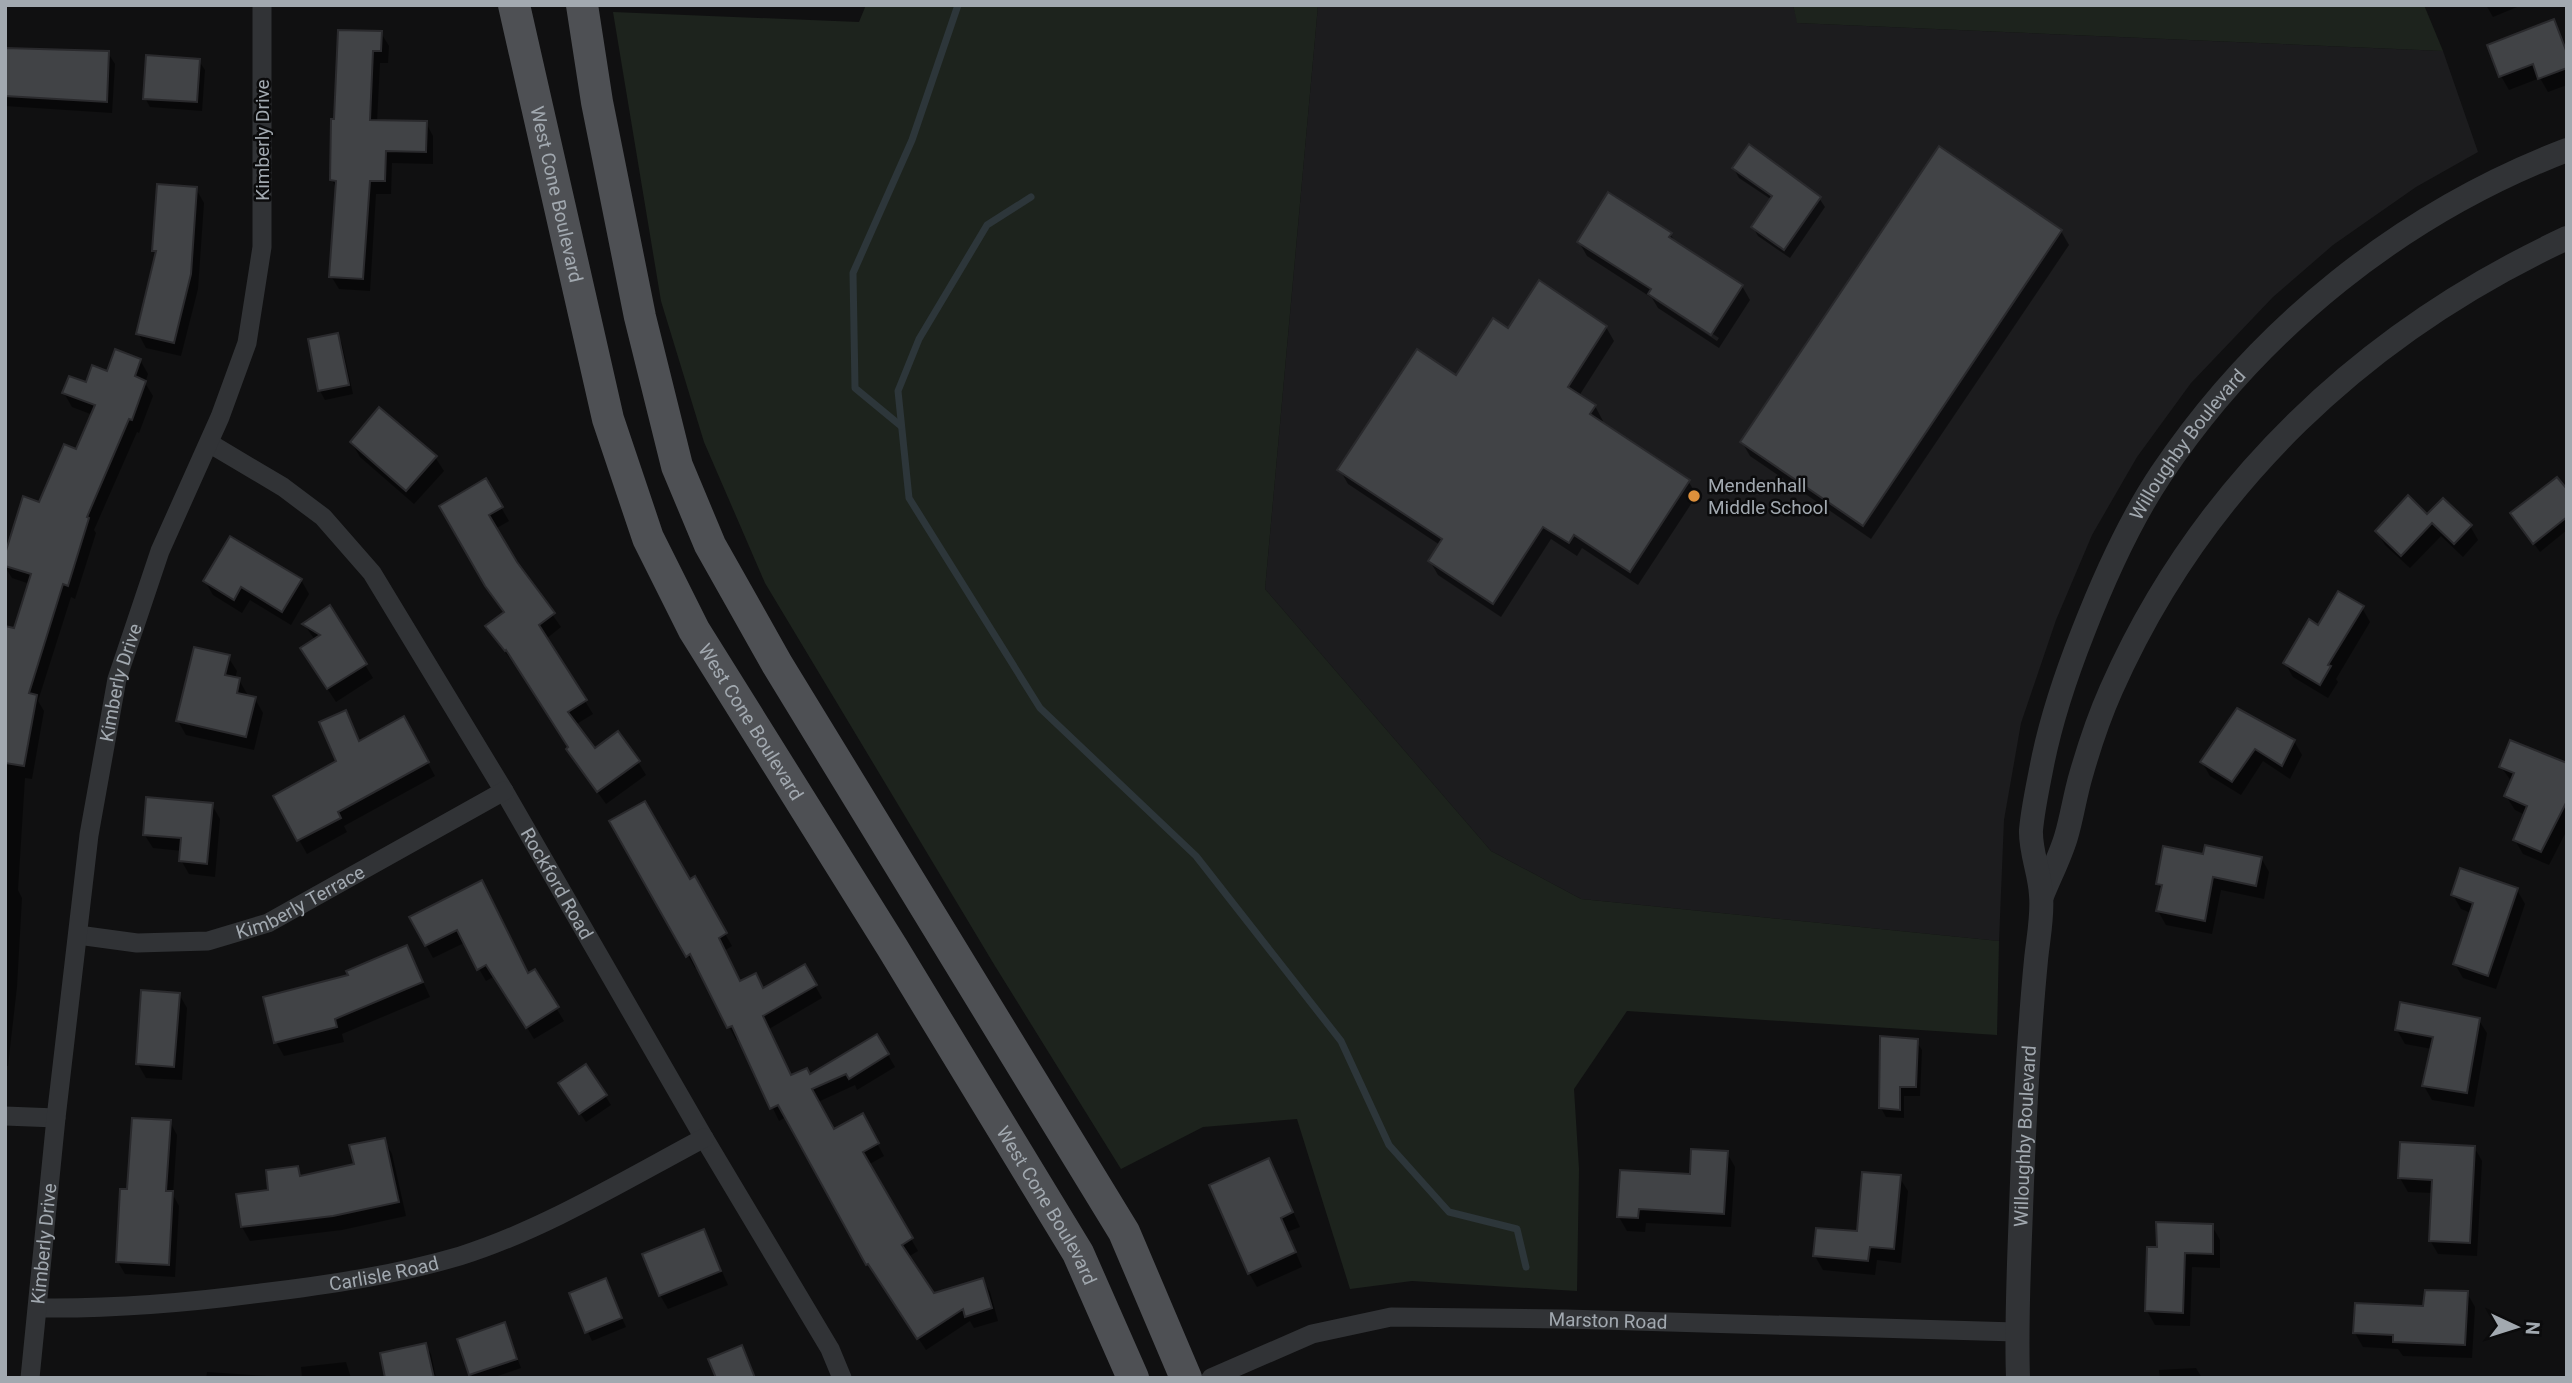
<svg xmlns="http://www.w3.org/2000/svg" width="2572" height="1383" font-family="Roboto,sans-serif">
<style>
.built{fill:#1c1c1e}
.green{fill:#1d231d}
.shadow{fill:#0007;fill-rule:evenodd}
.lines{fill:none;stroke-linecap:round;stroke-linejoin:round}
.stream{stroke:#2d363a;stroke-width:7}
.building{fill:#414346;stroke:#2a2a2d;stroke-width:2}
.minor{stroke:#313336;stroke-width:19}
.tertiary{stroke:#313336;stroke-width:24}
.primary{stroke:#4e5054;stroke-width:32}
.poi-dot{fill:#de903b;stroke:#0b0b0c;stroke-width:2.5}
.labels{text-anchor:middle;stroke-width:5;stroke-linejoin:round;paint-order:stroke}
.street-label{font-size:19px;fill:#a2a9b0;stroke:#0b0b0c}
.poi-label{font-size:19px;fill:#a2a9b0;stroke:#0b0b0c;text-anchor:start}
</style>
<rect width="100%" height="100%" fill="#101011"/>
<polygon class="built" points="1318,5 1793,5 1798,23 2443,51 2478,152 2416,187 2333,245 2273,297 2191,383 2137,457 2092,535 2056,620 2021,723 2004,820 1999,941 1581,899 1491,851 1265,589"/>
<g class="green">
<polygon points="866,5 1318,5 1265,589 1491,851 1581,899 1999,941 1997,1035 1627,1011 1574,1089 1579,1169 1577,1291 1412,1281 1350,1289 1297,1119 1203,1127 1121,1169 995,966 765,583 704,442 661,301 613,12 859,22"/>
<polygon points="1793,5 2424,5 2443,51 1797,23"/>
</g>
<g class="shadow">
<polygon points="2486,5 2522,5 2493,17"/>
<polygon points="2553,21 2567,50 2567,85 2548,92 2540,78 2509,90 2501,76"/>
<polygon points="381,33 389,46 388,63 380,63 377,122 426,123 433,136 433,164 392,163 391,194 376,194 370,291 339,289 331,276 337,190 332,180 336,121"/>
<polygon points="5,50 108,53 115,64 112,113 5,106"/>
<polygon points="199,61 205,70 202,111 150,107 145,98"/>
<polygon points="1734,169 1819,198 1825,207 1790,258 1758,236 1753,227 1772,200 1739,178"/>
<polygon points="196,189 204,203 198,289 181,356 146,348 138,333 157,255 154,250"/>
<polygon points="2061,231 2069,245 1871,539 1750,456 1742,442"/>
<path d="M1670,234L1676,243L1742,286L1750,300L1719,348L1658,308L1652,298L1587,256L1579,242ZM1655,296L1719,338L1717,341L1655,300Z"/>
<polygon points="1606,327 1614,341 1579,396 1595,406 1603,421 1601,424 1688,481 1697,495 1638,585 1582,548 1577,556 1551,539 1501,617 1438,575 1430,561 1440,545 1348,484 1340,470 1457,377 1508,330"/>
<polygon points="337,335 342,344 353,394 325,400 320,391"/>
<polygon points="140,360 148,374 145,383 153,396 139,433 137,432 94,530 96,533 75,599 71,597 38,701 44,711 32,779 25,778 18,890 22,898 17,987 8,1066 5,1066 5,628 15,631 30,584 12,578 5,567 5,560 77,451 93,415 72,407 64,393"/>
<polygon points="352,443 435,457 444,471 414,504 360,457"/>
<polygon points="485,480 509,521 495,529 516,563 561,627 546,639 593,714 575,725 595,750 638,762 646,775 606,804 576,762 570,748 515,662 513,663 488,627 505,613 495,599"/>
<polygon points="2567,492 2567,530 2540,552 2518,522"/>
<polygon points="2428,517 2470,526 2478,540 2463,557 2441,536 2410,568 2385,545 2377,531"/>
<polygon points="301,580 309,594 291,625 250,600 242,613 213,595 205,581"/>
<polygon points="2362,608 2370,622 2336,679 2338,682 2328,698 2293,677 2285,663 2319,627"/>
<polygon points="304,624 365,665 373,678 336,702 310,662 315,640"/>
<polygon points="228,657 237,671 235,679 239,680 247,694 247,697 255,699 263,713 254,750 186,735 178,721"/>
<polygon points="2237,710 2294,741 2302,755 2290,779 2263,761 2241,795 2210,776 2202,762"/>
<polygon points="404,719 435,776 344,826 347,832 307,854 275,797 338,762 360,743"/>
<polygon points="2567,765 2567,830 2549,865 2523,854 2515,840 2525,815 2515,810 2506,796 2512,782 2501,767"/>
<polygon points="212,805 220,819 215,877 189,874 181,860 182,851 153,848 144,834"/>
<polygon points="611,822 689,882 694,879 732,946 724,951 740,983 763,990 804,966 822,998 769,1029 791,1077 810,1076 877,1036 895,1067 857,1090 855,1085 818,1102 834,1131 862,1116 884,1156 868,1165 918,1251 908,1257 933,1295 983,1280 990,1292 998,1321 974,1328 970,1321 926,1350 877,1275 875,1276 786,1117 779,1121 739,1038 736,1040 698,966 695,968"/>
<polygon points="2204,856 2261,858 2269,872 2264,899 2221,890 2212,934 2166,925 2158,911 2162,891 2158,884"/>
<polygon points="481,882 528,975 534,971 564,1021 534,1039 495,976 486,981 464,943 433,958 426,945"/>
<polygon points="2517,890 2525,904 2496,989 2463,978 2455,964 2471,913 2461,909 2453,895"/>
<polygon points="407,947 430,997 342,1034 344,1042 284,1056 276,1042 350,976"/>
<polygon points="179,994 187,1008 182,1080 146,1078 138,1064"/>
<polygon points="2478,1019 2487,1033 2474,1107 2432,1100 2424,1086 2432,1049 2405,1044 2397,1030"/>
<polygon points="1916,1041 1922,1050 1920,1096 1904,1096 1904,1118 1886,1117 1881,1108"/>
<polygon points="586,1066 611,1105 586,1122 566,1092"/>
<polygon points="170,1122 177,1135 173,1195 179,1206 175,1277 125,1274 118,1262 129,1191"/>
<polygon points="384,1140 392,1154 406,1216 342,1230 250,1241 242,1227 270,1192 297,1168 303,1177 356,1166"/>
<polygon points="2474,1147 2482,1161 2477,1256 2438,1254 2430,1240 2433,1193 2408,1192 2400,1178"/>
<polygon points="1727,1153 1735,1167 1731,1227 1646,1223 1645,1232 1627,1231 1619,1217 1692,1176"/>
<polygon points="1269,1160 1300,1227 1287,1232 1302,1267 1257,1287 1249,1273"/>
<polygon points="1899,1177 1908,1191 1901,1263 1877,1260 1875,1275 1823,1270 1815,1256 1858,1233"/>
<polygon points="2212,1226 2220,1240 2220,1268 2192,1267 2190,1326 2155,1325 2147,1311 2158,1249"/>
<polygon points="704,1231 728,1285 668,1309 660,1295"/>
<polygon points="605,1280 626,1327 592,1341 571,1294"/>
<polygon points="2467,1293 2475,1307 2472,1358 2403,1356 2398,1349 2363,1347 2355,1333"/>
<polygon points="504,1324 521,1368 492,1378 473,1378 459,1340"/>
<polygon points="425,1345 431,1354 436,1378 387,1378"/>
<polygon points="346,1362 351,1378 302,1378 301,1367"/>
<polygon points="2196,1368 2202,1378 2160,1378 2159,1370"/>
<polygon points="207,1372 267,1376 268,1378 206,1378"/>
</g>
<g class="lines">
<g class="stream">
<polyline points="1031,197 987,225 919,339 898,391 909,498 1040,708 1196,856 1341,1041 1389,1145 1449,1212 1517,1229 1526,1267"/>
<polyline points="901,426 855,388 853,273 912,140 958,5"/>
</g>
</g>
<g class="building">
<polygon points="2554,19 2567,53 2567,68 2538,79 2533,64 2499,77 2487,45"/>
<polygon points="338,30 382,31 381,51 373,51 370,120 427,121 426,152 386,151 385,181 370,181 363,279 329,277 336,181 330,180 331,119 334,119"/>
<polygon points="5,48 109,51 107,102 5,96"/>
<polygon points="146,55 200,59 197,102 143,99"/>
<polygon points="1749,144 1821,197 1784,250 1751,227 1772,196 1732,168"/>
<polygon points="1939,146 2062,230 1863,526 1740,442"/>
<polygon points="157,184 197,187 191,274 174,343 136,334 156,251 152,251"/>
<polygon points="1608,192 1672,233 1669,237 1743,285 1711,335 1648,294 1651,289 1577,242"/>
<polygon points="1539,280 1607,326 1568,387 1596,405 1590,414 1690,480 1630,572 1574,535 1569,543 1543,527 1493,604 1428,561 1442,539 1337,470 1417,349 1456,375 1493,318 1508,328"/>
<polygon points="338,333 349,385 318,391 308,339"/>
<polygon points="115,349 141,359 135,376 146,381 132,420 129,419 87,517 89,518 68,586 63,584 29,693 37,695 24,766 5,763 5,626 14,628 31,574 5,566 5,554 23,496 39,502 64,444 76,449 95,405 62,393 69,376 86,382 92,365 107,371"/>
<polygon points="379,407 437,456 406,491 350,442"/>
<polygon points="2557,477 2567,489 2567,517 2533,544 2510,513"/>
<polygon points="486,478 503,507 489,515 517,562 555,613 539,625 587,700 568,712 595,748 618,731 640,761 597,792 566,749 568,747 506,650 505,651 485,626 504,612 485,586 439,506"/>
<polygon points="2408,495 2427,514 2443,498 2472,525 2454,544 2432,523 2401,556 2375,531"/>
<polygon points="230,536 302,579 282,612 241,587 234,600 203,581"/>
<polygon points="2338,591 2364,606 2328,665 2331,666 2320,685 2283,663 2309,619 2318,625"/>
<polygon points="330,605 367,664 327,689 300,648 320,635 302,624"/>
<polygon points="194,647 230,655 225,675 240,678 237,693 256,697 246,737 176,721"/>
<polygon points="2237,708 2295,740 2282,766 2255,749 2232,782 2200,762"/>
<polygon points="346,710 359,741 404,716 429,762 338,812 341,818 297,841 273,796 336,761 319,722"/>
<polygon points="2510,740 2567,763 2567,801 2541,852 2513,840 2527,806 2504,796 2514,773 2499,767"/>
<polygon points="146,797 213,803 207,864 179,861 181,838 143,835"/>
<polygon points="645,801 690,879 695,876 727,933 719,938 740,981 756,973 763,988 805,964 817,985 763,1016 791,1075 807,1068 810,1074 877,1034 889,1054 849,1079 846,1074 812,1089 834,1129 863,1113 879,1143 863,1152 913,1238 902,1245 934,1293 983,1278 992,1308 965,1317 963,1309 917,1339 868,1264 866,1265 778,1105 770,1109 732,1026 727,1028 690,954 686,957 609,821"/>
<polygon points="2205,845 2262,857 2256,886 2213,877 2205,921 2156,911 2162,885 2156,884 2163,846 2203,854"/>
<polygon points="2460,868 2518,888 2488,976 2453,964 2473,903 2451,895"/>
<polygon points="482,880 528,973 535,969 559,1007 526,1028 486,965 477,970 457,930 425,946 409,917"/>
<polygon points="407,945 423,982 335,1019 337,1027 274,1043 263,997 348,975 346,971"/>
<polygon points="141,990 180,993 174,1067 136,1064"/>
<polygon points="2400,1002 2480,1018 2467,1093 2422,1086 2433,1037 2395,1030"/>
<polygon points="1880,1036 1918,1039 1916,1087 1900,1087 1900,1110 1879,1108"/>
<polygon points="586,1064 607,1095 579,1114 558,1083"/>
<polygon points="132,1118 171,1120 166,1191 173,1191 169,1265 116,1262 120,1189 127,1189"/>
<polygon points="385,1138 399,1202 333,1216 241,1227 236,1194 268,1190 266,1170 298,1166 300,1176 354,1164 349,1145"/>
<polygon points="2400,1142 2475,1146 2470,1243 2429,1241 2432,1180 2398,1178"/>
<polygon points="1691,1149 1728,1151 1724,1214 1639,1209 1638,1218 1617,1217 1620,1170 1690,1174"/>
<polygon points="1269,1158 1293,1212 1281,1218 1296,1252 1248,1274 1209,1185"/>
<polygon points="1862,1172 1901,1175 1894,1249 1870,1247 1868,1261 1813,1256 1816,1228 1857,1231"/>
<polygon points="2156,1222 2213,1224 2213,1254 2185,1253 2183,1313 2145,1311 2147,1247 2157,1247"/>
<polygon points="704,1229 721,1271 659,1296 642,1254"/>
<polygon points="606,1278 622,1318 585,1333 569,1293"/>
<polygon points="2425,1290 2468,1291 2465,1345 2393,1342 2393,1335 2353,1333 2355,1303 2423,1306"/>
<polygon points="505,1322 517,1359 469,1375 457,1339"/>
<polygon points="426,1343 434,1378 385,1378 380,1353"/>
<polygon points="742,1345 755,1378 716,1378 708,1359"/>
</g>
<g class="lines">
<g class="minor">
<path id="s1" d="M209,443L283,487L323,517L372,573L504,791L704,1138L830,1349L842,1378"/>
<path id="s2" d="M78,935L137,943L208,941L268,923L504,791"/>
<polyline points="5,1116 56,1118"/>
<path id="s3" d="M38,1308C113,1309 187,1303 261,1293C328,1285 395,1275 460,1256C543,1230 627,1179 704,1138"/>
<path id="s4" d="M30,1378L56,1118L89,835L117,679L160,551L220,417L247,343L262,247V5"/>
<path id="s5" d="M1211,1378L1312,1334L1391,1317L1566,1319L2016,1332"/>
</g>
<g class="tertiary">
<path d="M2042,896C2050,876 2060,857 2066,837C2072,817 2075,795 2081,775C2089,747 2099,717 2111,690C2202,484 2365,332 2567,238"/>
<path id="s6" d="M2018,1378C2016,1321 2019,1266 2021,1209C2024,1126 2028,1043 2036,960C2038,939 2043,916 2041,895C2040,873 2030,851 2031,830C2033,808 2038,786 2042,765C2051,719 2066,675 2083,632C2104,578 2129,522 2161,474C2259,328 2402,213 2567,150"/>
</g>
<g class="primary">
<path id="s7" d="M514,5L608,419L648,538L694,630L892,947L1078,1253L1133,1378"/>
<polyline points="582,5 597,102 640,317 677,466 710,545 777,664 1124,1232 1186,1378"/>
</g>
</g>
<circle class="poi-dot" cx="1694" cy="496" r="7"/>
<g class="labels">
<g class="street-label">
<text transform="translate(262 140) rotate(-90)" y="7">Kimberly Drive</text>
<text dy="7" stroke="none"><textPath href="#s7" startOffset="194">West Cone Boulevard</textPath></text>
<text dy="7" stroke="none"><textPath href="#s6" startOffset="971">Willoughby Boulevard</textPath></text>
<text dy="7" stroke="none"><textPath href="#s4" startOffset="702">Kimberly Drive</textPath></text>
<text dy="7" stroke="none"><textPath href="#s7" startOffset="761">West Cone Boulevard</textPath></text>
<text dy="7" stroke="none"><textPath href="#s1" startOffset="572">Rockford Road</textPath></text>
<text dy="7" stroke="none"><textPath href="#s2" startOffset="231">Kimberly Terrace</textPath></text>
<text dy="7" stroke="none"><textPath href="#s6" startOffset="242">Willoughby Boulevard</textPath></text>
<text dy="7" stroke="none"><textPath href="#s7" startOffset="1328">West Cone Boulevard</textPath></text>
<text dy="7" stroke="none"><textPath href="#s4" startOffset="135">Kimberly Drive</textPath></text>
<text dy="7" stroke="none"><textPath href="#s3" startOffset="348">Carlisle Road</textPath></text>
<text dy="7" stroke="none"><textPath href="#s5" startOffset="408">Marston Road</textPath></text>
</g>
<g class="poi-label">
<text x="1708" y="492">Mendenhall<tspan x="1708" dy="22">Middle School</tspan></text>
</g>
</g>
<rect width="2572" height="1383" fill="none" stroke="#a2a9b0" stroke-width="14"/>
<g transform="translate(2516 1327) rotate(94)" stroke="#0b0b0c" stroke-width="5" paint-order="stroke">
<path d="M0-5L12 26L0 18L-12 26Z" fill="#a2a9b0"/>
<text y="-10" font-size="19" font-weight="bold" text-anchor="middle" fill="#a2a9b0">N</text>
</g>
</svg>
